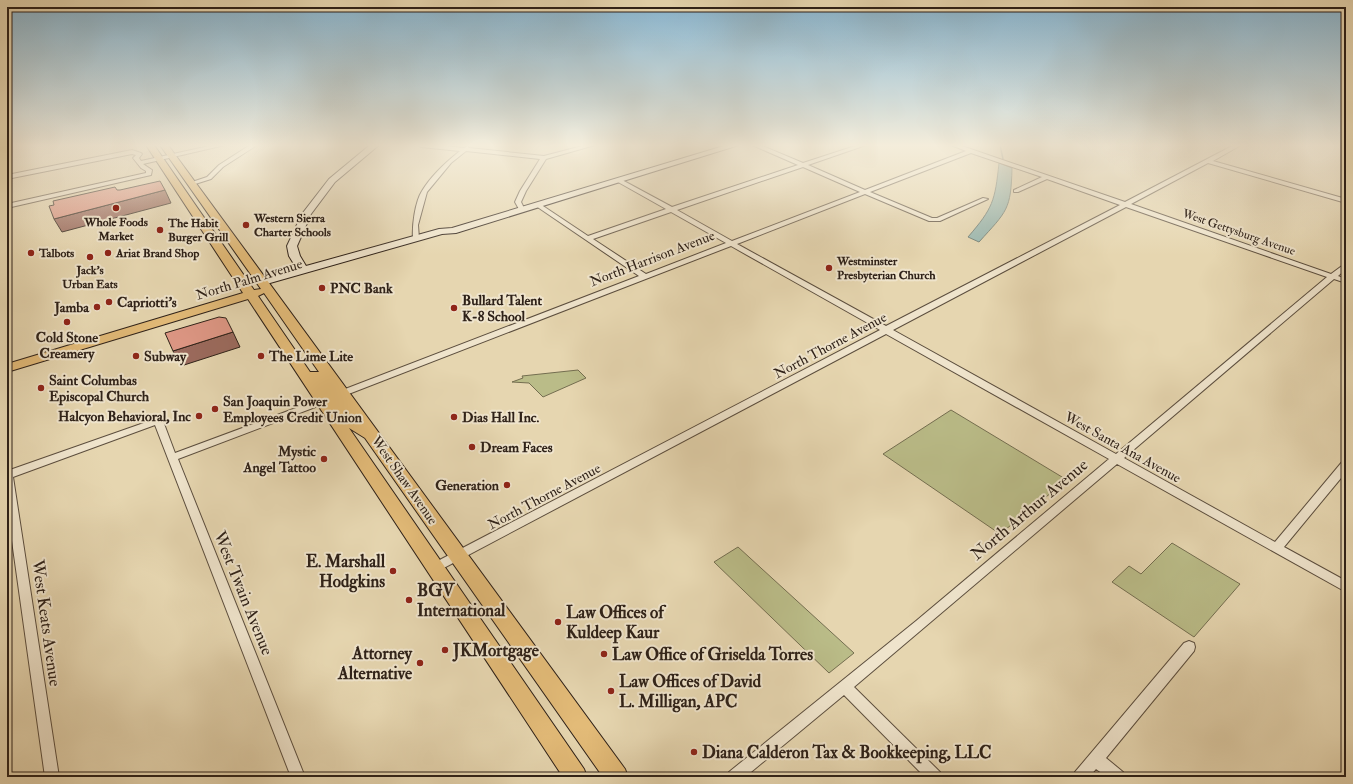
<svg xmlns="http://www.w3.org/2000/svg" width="1353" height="784" font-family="'IM FELL Double Pica',serif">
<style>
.green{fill:#babc88;stroke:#746e50}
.water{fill:#97b8b2;stroke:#6d7c74}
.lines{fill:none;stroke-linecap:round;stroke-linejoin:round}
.stream{stroke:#6d7c74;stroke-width:1.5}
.street-casing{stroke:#5c4e3e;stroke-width:2}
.secondary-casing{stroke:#2e2118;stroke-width:2}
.primary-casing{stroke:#2e2118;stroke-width:2}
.street{fill:#efe4cc;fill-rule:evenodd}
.secondary{fill:#efe4cc;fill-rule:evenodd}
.primary{fill:#e3bb78;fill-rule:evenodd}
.shaded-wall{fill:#9b6a5d;stroke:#2e2118}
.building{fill:#de9785;stroke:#2e2118}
.poi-dot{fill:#8f2418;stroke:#efe4cc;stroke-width:1.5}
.labels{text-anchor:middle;stroke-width:4;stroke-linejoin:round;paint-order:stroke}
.far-poi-label{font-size:12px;font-weight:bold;fill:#2e2118;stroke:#efe4cc;text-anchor:start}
.far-street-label{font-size:12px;fill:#2e2118;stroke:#efe4cc}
.street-label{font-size:14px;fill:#2e2118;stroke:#efe4cc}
.poi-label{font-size:14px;font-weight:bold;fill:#2e2118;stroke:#efe4cc;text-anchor:start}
.near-street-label{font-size:17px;fill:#2e2118;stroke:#efe4cc}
.near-poi-label{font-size:17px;font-weight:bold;fill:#2e2118;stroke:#efe4cc;text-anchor:start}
</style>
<rect width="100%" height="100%" fill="#e6d6b0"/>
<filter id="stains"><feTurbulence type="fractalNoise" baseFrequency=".005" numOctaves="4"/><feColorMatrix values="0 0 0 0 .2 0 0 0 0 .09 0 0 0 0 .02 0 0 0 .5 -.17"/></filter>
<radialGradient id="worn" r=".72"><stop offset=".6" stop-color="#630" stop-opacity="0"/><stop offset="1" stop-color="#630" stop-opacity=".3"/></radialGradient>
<g class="green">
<polygon points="578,370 586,378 543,397 529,383 512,382 523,378 522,376"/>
<polygon points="951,410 1067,480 1000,534 883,454"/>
<polygon points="1172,543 1240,584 1194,637 1112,582 1129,566 1141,574"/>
<polygon points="738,547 854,653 829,673 714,562"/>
</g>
<path class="water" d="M999,163L1012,168C1011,210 1007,211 979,242L968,237C993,208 995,201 999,163Z"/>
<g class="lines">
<polyline class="stream" points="1000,145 1003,159"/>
<defs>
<g id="street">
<polygon points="214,145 225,145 143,164 152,170 151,175 7,208 7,204 146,173 146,171 141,168 133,158 136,155 132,154 7,179 7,175 132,150 141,153 142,154 139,158 141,161"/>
<polygon points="250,145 257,145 223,167 211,179 192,185 189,183 207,177 219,165"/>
<path d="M418,145H437L464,148L467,146L469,148L544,156L586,145H595L546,159L526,191L521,202L525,210L522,212L520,211L515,202L520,191L540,159L466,151L451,163L427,192L418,225L419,239L416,241L413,239C412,226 415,202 422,191C431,176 446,162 460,151L421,147Z"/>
<path d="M752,145H760L803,163L858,145H866L808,165L865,190L966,151L951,145H959L1125,202L1234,145H1241L1213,161L1346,199V203L1208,163L1131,204L1331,274L1346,263V269L1338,276L1346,279V283L1334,279L1124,458L1275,542L1342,462L1346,461V472L1284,547L1346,581V592L1117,464L854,687L940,772L942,777H925L844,695L745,777H727L729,772L916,621L1109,459L886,334L438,571L434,573L430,571L428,568L430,565L880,330L731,246L346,395L343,396L338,393L340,391L639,276L536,206V204H540L588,236L666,209L618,182V180H622L672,207L798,165ZM971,153L1042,177L1014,190V192H1018L1047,179L1120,205L886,326L737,244L865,194L929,221H940L988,199L983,198L937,218H932L870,192ZM803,167L860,192L732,241L677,210ZM1126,207L1327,277L1116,454L893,330ZM671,212L726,243L646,274L593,239Z"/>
<polygon points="323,398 326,399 328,401 326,403 178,459 305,777 291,777 155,425 13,477 59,777 45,777 7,505 7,471 158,418 163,421 175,453"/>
<polygon points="1189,641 1194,643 1195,647 1194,651 1106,758 1123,772 1125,777 1107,777 1096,769 1089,777 1073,777 1075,772 1184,643"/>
</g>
<polygon id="secondary" points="370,145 379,145 335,182 311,214 297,246 300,256 306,266 439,229 452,228 727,145 739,145 456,233 442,234 263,285 259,284 258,282 259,280 297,269 289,256 287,246 302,214 329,179"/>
<path id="primary" d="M146,145H154L254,290L261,289L160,145H168L625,769L628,777H603L365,438L349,428L584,769L587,777H563L248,299L7,372V364L243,293ZM264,293L319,372H310L258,296Z"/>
</defs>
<use href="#street" class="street-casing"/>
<use href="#secondary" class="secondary-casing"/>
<use href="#primary" class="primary-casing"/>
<use href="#street" class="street"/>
<use href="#secondary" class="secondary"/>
<use href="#primary" class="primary"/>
</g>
<g class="shaded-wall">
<polygon points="165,190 171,203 62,232 54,219"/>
<polygon points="233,332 240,347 181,366 173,351"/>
</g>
<g class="building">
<polygon points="160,181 165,190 54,219 49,206 54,205 53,201 115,187 117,190 120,190"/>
<polygon points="219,317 226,318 233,332 173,351 165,333"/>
</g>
<linearGradient id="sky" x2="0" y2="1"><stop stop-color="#87b6d2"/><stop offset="0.57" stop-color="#f4eddb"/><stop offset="1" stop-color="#f4eddb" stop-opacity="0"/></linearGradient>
<rect width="1353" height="255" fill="url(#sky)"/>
<g class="poi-dot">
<circle cx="116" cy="208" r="4"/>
<circle cx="246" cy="225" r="4"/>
<circle cx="160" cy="230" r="4"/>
<circle cx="31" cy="253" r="4"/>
<circle cx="108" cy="253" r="4"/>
<circle cx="90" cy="257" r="4"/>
<circle cx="829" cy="268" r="4"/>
<circle cx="322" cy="288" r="4"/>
<circle cx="109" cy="302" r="4"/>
<circle cx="97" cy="307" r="4"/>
<circle cx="454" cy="308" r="4"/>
<circle cx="67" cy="322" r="4"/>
<circle cx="136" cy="356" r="4"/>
<circle cx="261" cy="356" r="4"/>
<circle cx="41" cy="388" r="4"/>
<circle cx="215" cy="409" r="4"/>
<circle cx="199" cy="416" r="4"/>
<circle cx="454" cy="417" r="4"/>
<circle cx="472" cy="447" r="4"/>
<circle cx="324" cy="459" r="4"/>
<circle cx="507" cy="485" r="4"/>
<circle cx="393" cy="571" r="4"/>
<circle cx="409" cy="600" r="4"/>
<circle cx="558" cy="622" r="4"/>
<circle cx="445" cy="650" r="4"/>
<circle cx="604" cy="654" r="4"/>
<circle cx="420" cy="663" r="4"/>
<circle cx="611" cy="691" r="4"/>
<circle cx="694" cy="752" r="4"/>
</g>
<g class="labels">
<g class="far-poi-label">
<text x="254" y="222">Western Sierra<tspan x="254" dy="14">Charter Schools</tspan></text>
<text x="116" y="226" text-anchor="middle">Whole Foods<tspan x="116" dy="14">Market</tspan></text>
<text x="168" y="227">The Habit<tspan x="168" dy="14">Burger Grill</tspan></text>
<text x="39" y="257">Talbots</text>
<text x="116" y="257">Ariat Brand Shop</text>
<text x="837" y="265">Westminster<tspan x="837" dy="14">Presbyterian Church</tspan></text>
<text x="90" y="274" text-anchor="middle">Jack's<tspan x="90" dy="14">Urban Eats</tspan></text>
</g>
<g class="far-street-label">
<text transform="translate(1239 232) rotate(19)" y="4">West Gettysburg Avenue</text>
</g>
<g class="street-label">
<text transform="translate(652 258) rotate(-21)" y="5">North Harrison Avenue</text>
<text transform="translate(249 279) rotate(-17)" y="5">North Palm Avenue</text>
<text transform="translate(830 345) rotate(-28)" y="5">North Thorne Avenue</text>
<text transform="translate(1123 447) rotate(29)" y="5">West Santa Ana Avenue</text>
<text transform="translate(405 480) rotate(55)" y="5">West Shaw Avenue</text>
<text transform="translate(544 496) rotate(-28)" y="5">North Thorne Avenue</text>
</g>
<g class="poi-label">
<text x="330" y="293">PNC Bank</text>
<text x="462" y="305">Bullard Talent<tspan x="462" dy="16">K-8 School</tspan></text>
<text x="117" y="307">Capriotti's</text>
<text x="89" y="312" text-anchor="end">Jamba</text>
<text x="67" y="342" text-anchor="middle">Cold Stone<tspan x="67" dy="16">Creamery</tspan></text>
<text x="144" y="361">Subway</text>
<text x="269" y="361">The Lime Lite</text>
<text x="49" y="385">Saint Columbas<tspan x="49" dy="16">Episcopal Church</tspan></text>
<text x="223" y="406">San Joaquin Power<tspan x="223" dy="16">Employees Credit Union</tspan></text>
<text x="191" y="421" text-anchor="end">Halcyon Behavioral, Inc</text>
<text x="462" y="422">Dias Hall Inc.</text>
<text x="480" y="452">Dream Faces</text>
<text x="316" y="456" text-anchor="end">Mystic<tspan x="316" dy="16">Angel Tattoo</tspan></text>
<text x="499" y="490" text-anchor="end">Generation</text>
</g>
<g class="near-street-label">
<text transform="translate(1029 509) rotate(-40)" y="6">North Arthur Avenue</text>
<text transform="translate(244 593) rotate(68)" y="6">West Twain Avenue</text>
<text transform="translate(47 623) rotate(82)" y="6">West Keats Avenue</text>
</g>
<g class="near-poi-label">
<text x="385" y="567" text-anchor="end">E. Marshall<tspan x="385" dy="20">Hodgkins</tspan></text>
<text x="417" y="596">BGV<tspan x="417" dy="20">International</tspan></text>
<text x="566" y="618">Law Offices of<tspan x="566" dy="20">Kuldeep Kaur</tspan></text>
<text x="453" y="656">JKMortgage</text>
<text x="412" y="659" text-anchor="end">Attorney<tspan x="412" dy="20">Alternative</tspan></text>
<text x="612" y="660">Law Office of Griselda Torres</text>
<text x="619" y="687">Law Offices of David<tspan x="619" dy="20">L. Milligan, APC</tspan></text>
<text x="702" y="758">Diana Calderon Tax &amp; Bookkeeping, LLC</text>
</g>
</g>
<rect width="1353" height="784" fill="none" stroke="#e6d6b0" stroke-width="24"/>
<rect x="8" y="8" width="1337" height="768" fill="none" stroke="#2e2118" stroke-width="2"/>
<rect x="12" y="12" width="1329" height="760" fill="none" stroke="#2e2118"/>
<rect width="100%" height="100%" filter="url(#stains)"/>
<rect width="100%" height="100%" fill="url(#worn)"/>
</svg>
